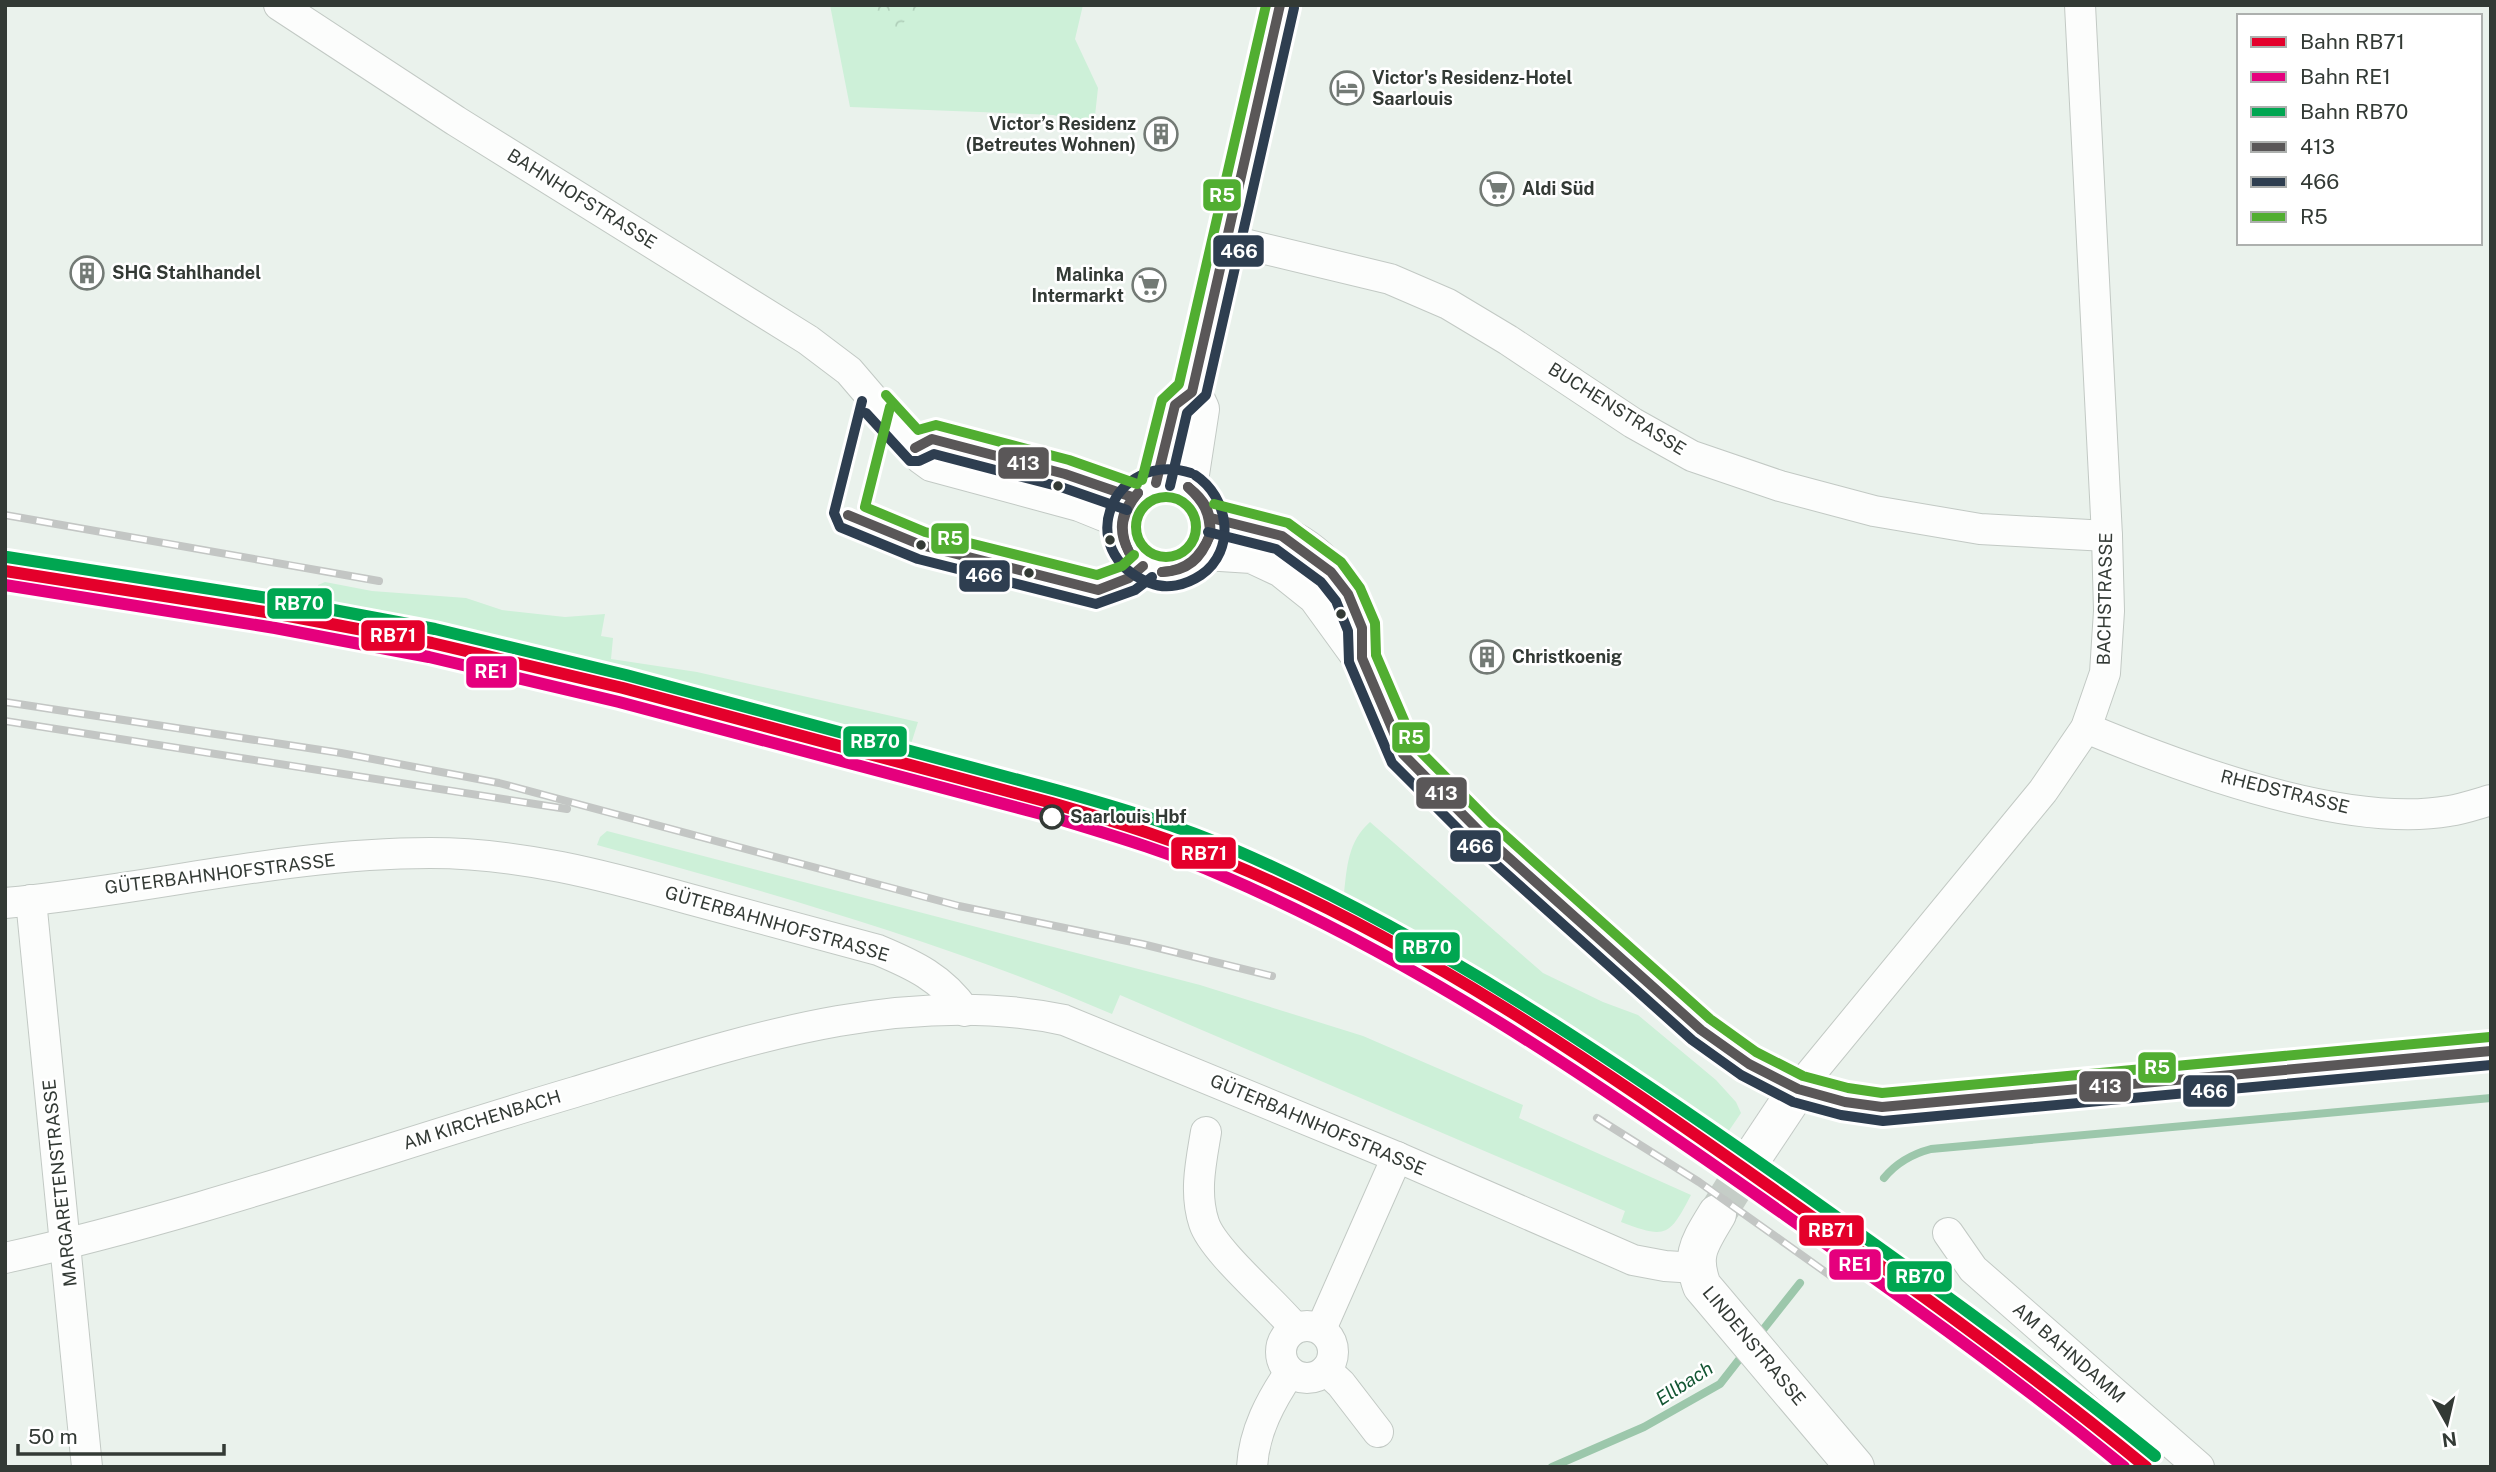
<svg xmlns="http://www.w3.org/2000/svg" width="2496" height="1472" font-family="'Public Sans',sans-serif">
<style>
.grass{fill:#cdf0d8}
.forest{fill:url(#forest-crowns)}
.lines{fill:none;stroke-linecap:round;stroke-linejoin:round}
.stream{stroke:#9cc7ab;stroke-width:8}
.secondary-tunnel{stroke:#c5cdc7;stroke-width:38;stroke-dasharray:38 19;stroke-linecap:butt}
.street-casing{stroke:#c2c9c4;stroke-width:32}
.secondary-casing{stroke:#c2c9c4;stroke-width:40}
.street{stroke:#fcfdfc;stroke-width:30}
.secondary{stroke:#fcfdfc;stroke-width:38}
.rail-casing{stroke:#c3c6c4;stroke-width:8}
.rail{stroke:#fff;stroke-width:5;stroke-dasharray:16;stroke-linecap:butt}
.bus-1-casing{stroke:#fff;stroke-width:16}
.bus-2-casing{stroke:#fff;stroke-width:16}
.bus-3-casing{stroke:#fff;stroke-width:16}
.bus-1{stroke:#5a5758;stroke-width:10}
.bus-2{stroke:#2e3e50;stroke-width:10}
.bus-3{stroke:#51ae31;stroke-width:10}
.rail-1-casing{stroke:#fff;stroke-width:18}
.rail-2-casing{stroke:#fff;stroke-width:18}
.rail-3-casing{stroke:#fff;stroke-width:18}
.rail-1{stroke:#e4002b;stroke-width:12}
.rail-2{stroke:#e5007d;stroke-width:12}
.rail-3{stroke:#00a651;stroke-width:12}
.bus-dot{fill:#333a35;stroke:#fff;stroke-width:2.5}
.stop-dot{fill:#fff;stroke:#333a35;stroke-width:3.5}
.labels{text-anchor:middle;stroke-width:5;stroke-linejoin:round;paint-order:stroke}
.poi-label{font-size:18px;font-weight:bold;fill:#333a35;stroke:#fff;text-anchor:start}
.street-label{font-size:18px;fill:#333a35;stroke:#fff}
.stop-label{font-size:18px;font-weight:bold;fill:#333a35;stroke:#fff;text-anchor:start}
.water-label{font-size:19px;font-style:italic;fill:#125532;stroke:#fff}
.line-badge{stroke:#fff;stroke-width:2.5}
.badge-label{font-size:19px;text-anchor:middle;font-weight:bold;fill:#fff}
</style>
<defs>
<pattern id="forest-crowns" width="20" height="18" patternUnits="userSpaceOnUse" patternTransform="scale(1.75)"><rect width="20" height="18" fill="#cdf0d8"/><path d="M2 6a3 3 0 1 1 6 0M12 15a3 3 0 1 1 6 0" fill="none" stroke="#b0cfba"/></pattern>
</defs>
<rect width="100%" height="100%" fill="#eaf2ec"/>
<g class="grass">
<polygon points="830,5 1083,5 1075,39 1098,88 1094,125 1053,115 850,107"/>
<polygon points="325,582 372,591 466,598 502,610 565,617 605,614 601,636 613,638 611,659 697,672 918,722 911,744 566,654 334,602 318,592 318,585"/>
<path d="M1370,822L1543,973L1603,1002L1638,1015L1716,1080L1736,1102L1741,1113L1726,1135L1659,1097L1561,1020L1517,991L1344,894C1347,867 1348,841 1370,822Z"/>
<path d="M607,831L1200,985L1363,1036L1523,1105L1519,1118L1691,1195C1669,1237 1666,1239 1621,1222L1625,1211L1120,995L1112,1014C945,942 772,893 597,845L600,837Z"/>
</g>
<polygon class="forest" points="865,5 921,5 897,29"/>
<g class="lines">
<g class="stream">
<path d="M1884,1178C1897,1162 1912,1154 1931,1149L2491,1098"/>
<polyline points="1758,1336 1800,1283"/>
<polyline points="1552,1467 1644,1427 1720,1384 1745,1352"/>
</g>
<polyline class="secondary-tunnel" points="1717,1214 1754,1155"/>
<defs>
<g id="street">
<polyline points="279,5 456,121 808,340 849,371 915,448 920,458 931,466 1079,506 1121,523"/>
<polyline points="1228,240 1390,279 1448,304 1508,340 1633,423 1692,456 1780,486 1874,511 1980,529 2107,536"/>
<polyline points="915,448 932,439 1065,474 1132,497"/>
<path d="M2086,728C2182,768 2346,829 2449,811C2463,809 2477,804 2491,800"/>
<polyline points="31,900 87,1467"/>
<path d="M5,903C147,890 287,853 430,853C520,853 603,875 689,899C752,916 815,933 878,950C914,965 942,978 965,1011"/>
<polyline points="1798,1089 2043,791 2086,728 2105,673 2109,611 2107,536 2080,5"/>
<path d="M1206,1132C1201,1162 1194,1193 1204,1223C1213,1251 1273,1301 1295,1328"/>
<polyline points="1948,1233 1973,1269 2199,1467"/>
<path d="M5,1258C198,1215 385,1148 575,1092C731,1045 899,985 1064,1020L1397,1157L1633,1260L1665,1266L1696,1268"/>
<circle cx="1307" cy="1352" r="26"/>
<polyline points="1321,1329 1397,1157"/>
<polyline points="1326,1370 1341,1384 1378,1432"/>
<path d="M1252,1467C1254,1431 1271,1400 1290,1372"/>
</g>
<g id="secondary">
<circle cx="1166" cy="527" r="45"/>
<polyline points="1188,487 1200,409 1192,392 1280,5"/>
<path d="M1228,523C1245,528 1265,530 1282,536C1317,550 1345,584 1358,618"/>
<polyline points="1205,551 1252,554 1282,568 1317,596 1362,658 1403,754 1480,832 1701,1030 1749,1064 1798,1089 1845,1102 1882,1107 2491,1051"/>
<polyline points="1754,1155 1798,1089"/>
<path d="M1717,1214C1700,1243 1690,1254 1702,1286L1855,1467"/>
</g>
</defs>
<use href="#street" class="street-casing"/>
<use href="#secondary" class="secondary-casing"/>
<use href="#street" class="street"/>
<use href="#secondary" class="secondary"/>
<defs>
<g id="rail">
<polyline points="5,515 379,581"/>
<polyline points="5,702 341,753 499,783 959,906 1142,944 1272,976"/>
<polyline points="5,721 567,809"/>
<polyline points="1597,1118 1699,1182 1831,1276"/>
</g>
</defs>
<use href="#rail" class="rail-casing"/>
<use href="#rail" class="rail"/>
<defs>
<g id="bus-1">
<polyline points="915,448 932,439 1065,474 1132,497"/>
<polyline points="1156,483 1175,405 1192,392 1280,5"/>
<path d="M1188,487C1206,501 1212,513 1210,535"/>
<path d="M1188,487C1204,502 1210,513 1210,535"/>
<polyline points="848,515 921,545 1098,590 1129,578 1143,566"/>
<polyline points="1211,518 1282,536 1331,572 1348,594 1362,628 1362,658 1403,754 1480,832 1701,1030 1749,1064 1798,1089 1845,1102 1882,1107 2491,1051"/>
<path d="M1129,552C1117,530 1120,511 1138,493"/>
<path d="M1129,552C1118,529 1122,513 1138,493"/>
<path d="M1162,572C1188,571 1201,559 1210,535"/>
<path d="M1162,572C1187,570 1200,558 1210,535"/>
</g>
<g id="bus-2">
<polyline points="862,401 834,513 840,527 918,559 1096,604 1135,590 1152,577"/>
<polyline points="866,413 910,461 919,461 934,454 1061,487 1127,510"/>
<path d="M1191,473C1112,449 1071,552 1150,583C1167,590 1186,585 1201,575C1237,550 1229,497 1195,475"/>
<polyline points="1170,486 1187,413 1206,395 1294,8"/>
<polyline points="1208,532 1276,549 1321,582 1336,601 1348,631 1349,662 1392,763 1471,842 1692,1040 1741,1075 1793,1102 1841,1115 1883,1121 2491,1065"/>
</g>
<g id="bus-3">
<polyline points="886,395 918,430 936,425 1069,460 1137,484"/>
<polyline points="890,407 865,507 925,532 1097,575 1122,566 1134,555"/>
<polyline points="1142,480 1162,400 1179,384 1266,5"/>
<circle cx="1166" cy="527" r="30"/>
<polyline points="1214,504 1288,523 1341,562 1360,588 1375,623 1376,655 1415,746 1490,822 1710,1019 1756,1052 1803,1076 1848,1088 1882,1093 2490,1037"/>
</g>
</defs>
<use href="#bus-1" class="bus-1-casing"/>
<use href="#bus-2" class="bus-2-casing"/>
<use href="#bus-3" class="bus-3-casing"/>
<use href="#bus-1" class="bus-1"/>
<use href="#bus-2" class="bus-2"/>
<use href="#bus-3" class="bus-3"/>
<defs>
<path id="rail-1" d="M5,571L278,614L432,643L623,688L1052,803C1111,820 1168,838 1224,861C1419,941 1595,1064 1767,1185C1896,1276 2024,1367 2146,1467"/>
<path id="rail-2" d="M5,585L275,628L429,657L619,702L1049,816C1108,834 1167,851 1223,876C1416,959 1590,1078 1761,1198C1884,1285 2007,1371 2124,1467"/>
<path id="rail-3" d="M7,557L280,600L435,629L626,675L1056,790C1117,807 1177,825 1235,850C1430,935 1606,1055 1780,1177C1907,1267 2034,1357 2155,1456"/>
</defs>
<use href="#rail-1" class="rail-1-casing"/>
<use href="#rail-2" class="rail-2-casing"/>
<use href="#rail-3" class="rail-3-casing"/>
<use href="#rail-1" class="rail-1"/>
<use href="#rail-2" class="rail-2"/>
<use href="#rail-3" class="rail-3"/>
</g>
<defs>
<symbol id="hotel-ring" viewBox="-11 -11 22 22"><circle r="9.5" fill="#fff" stroke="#737a75" stroke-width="1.5"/><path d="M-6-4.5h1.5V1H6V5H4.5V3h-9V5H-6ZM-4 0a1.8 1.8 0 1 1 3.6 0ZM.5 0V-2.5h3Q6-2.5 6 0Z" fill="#737a75"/></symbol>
<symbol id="building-ring" viewBox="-11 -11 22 22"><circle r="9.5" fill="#fff" stroke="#737a75" stroke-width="1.5"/><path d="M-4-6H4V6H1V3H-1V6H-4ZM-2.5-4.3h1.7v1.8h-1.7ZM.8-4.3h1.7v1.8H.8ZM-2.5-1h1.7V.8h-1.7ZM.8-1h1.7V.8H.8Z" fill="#737a75"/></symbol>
<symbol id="supermarket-ring" viewBox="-11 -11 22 22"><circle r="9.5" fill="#fff" stroke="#737a75" stroke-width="1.5"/><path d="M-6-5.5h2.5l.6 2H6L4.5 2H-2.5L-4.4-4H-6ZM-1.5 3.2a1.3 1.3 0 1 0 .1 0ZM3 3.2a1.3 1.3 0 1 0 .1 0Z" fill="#737a75"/></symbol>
</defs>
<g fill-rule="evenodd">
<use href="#hotel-ring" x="1328" y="69" width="38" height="38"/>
<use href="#building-ring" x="1142" y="115" width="38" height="38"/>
<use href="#supermarket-ring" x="1478" y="170" width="38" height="38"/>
<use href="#building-ring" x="68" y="254" width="38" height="38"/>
<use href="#supermarket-ring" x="1130" y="266" width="38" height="38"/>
<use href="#building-ring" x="1468" y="638" width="38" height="38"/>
</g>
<g class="bus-dot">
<circle cx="1058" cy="486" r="6"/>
<circle cx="1110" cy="540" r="6"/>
<circle cx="921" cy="545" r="6"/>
<circle cx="1029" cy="573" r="6"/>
<circle cx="1341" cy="614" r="6"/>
</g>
<circle class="stop-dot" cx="1052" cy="817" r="11"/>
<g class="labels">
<g class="poi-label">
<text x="1372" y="84">Victor's Residenz-Hotel<tspan x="1372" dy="21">Saarlouis</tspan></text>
<text x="1136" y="130" text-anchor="end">Victor’s Residenz<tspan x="1136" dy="21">(Betreutes Wohnen)</tspan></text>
<text x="1522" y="195">Aldi Süd</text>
<text x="112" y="279">SHG Stahlhandel</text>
<text x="1124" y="281" text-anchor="end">Malinka<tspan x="1124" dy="21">Intermarkt</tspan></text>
<text x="1512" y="663">Christkoenig</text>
</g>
<g class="street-label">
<text transform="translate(582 199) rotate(32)" y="6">BAHNHOFSTRASSE</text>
<text transform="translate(1617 409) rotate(32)" y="6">BUCHENSTRASSE</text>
<text transform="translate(2105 599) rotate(-89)" y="6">BACHSTRASSE</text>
<text transform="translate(2285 792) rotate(14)" y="6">RHEDSTRASSE</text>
<text transform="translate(220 874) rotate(-7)" y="6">GÜTERBAHNHOFSTRASSE</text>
<text transform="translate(777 924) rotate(16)" y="6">GÜTERBAHNHOFSTRASSE</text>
<text transform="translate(482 1120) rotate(-17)" y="6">AM KIRCHENBACH</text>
<text transform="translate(1318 1125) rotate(23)" y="6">GÜTERBAHNHOFSTRASSE</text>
<text transform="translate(60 1183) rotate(-96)" y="6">MARGARETENSTRASSE</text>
<text transform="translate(1754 1346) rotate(50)" y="6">LINDENSTRASSE</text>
<text transform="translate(2069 1353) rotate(41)" y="6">AM BAHNDAMM</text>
</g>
<g class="stop-label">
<text x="1070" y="823">Saarlouis Hbf</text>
</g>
<g class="water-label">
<text transform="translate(1684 1383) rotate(-33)" y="7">Ellbach</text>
</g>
</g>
<g class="line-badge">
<rect x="1202" y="178" width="40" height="34" rx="7" fill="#51ae31"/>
<rect x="1212" y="234" width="53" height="34" rx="7" fill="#2e3e50"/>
<rect x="997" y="446" width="53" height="34" rx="7" fill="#5a5758"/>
<rect x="930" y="522" width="40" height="33" rx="7" fill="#51ae31"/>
<rect x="958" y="559" width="53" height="34" rx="7" fill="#2e3e50"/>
<rect x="266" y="587" width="67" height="33" rx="7" fill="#00a651"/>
<rect x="360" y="619" width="66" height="33" rx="7" fill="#e4002b"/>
<rect x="465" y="655" width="53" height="34" rx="7" fill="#e5007d"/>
<rect x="1391" y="721" width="40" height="33" rx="7" fill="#51ae31"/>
<rect x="842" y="725" width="66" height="33" rx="7" fill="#00a651"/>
<rect x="1415" y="776" width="53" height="34" rx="7" fill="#5a5758"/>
<rect x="1449" y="829" width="53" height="34" rx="7" fill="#2e3e50"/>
<rect x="1170" y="836" width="67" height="34" rx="7" fill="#e4002b"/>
<rect x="1394" y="931" width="67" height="33" rx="7" fill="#00a651"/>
<rect x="2137" y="1051" width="40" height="33" rx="7" fill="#51ae31"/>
<rect x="2078" y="1070" width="54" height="33" rx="7" fill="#5a5758"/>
<rect x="2182" y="1074" width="54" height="34" rx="7" fill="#2e3e50"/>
<rect x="1798" y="1214" width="67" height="33" rx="7" fill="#e4002b"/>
<rect x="1828" y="1248" width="54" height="33" rx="7" fill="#e5007d"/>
<rect x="1886" y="1260" width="67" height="33" rx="7" fill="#00a651"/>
</g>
<g class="badge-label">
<text x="1222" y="202">R5</text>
<text x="1239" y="258">466</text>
<text x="1023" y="470">413</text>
<text x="950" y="545">R5</text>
<text x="984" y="582">466</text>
<text x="299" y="610">RB70</text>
<text x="393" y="642">RB71</text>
<text x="491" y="678">RE1</text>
<text x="1411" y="744">R5</text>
<text x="875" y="748">RB70</text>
<text x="1441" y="800">413</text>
<text x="1475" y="853">466</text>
<text x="1204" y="860">RB71</text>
<text x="1427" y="954">RB70</text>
<text x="2157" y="1074">R5</text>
<text x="2105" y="1093">413</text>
<text x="2209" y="1098">466</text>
<text x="1831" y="1237">RB71</text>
<text x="1855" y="1271">RE1</text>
<text x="1920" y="1283">RB70</text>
</g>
<rect width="2496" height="1472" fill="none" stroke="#333a35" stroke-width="14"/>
<rect x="2237" y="14" width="245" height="231" fill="#ffffff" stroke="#adb0ae" stroke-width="2"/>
<rect x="2251" y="37" width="35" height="10" fill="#e4002b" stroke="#adb0ae" stroke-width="2"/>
<text x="2300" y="49" font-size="21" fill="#333a35">Bahn RB71</text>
<rect x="2251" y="72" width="35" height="10" fill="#e5007d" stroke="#adb0ae" stroke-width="2"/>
<text x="2300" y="84" font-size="21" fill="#333a35">Bahn RE1</text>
<rect x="2251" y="107" width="35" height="10" fill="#00a651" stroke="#adb0ae" stroke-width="2"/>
<text x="2300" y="119" font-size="21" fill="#333a35">Bahn RB70</text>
<rect x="2251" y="142" width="35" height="10" fill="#5a5758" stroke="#adb0ae" stroke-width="2"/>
<text x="2300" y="154" font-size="21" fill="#333a35">413</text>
<rect x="2251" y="177" width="35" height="10" fill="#2e3e50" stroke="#adb0ae" stroke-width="2"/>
<text x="2300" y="189" font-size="21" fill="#333a35">466</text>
<rect x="2251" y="212" width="35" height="10" fill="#51ae31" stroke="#adb0ae" stroke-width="2"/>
<text x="2300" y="224" font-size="21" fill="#333a35">R5</text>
<g transform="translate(2447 1423) rotate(172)" stroke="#ffffff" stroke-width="5" paint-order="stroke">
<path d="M0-5L12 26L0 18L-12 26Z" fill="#333a35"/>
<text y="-10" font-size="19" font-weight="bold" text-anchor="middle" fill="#333a35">N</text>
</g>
<path d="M18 1444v10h206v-10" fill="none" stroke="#333a35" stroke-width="3.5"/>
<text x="28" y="1444" font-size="21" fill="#333a35" stroke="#ffffff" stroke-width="5" paint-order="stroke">50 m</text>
</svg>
